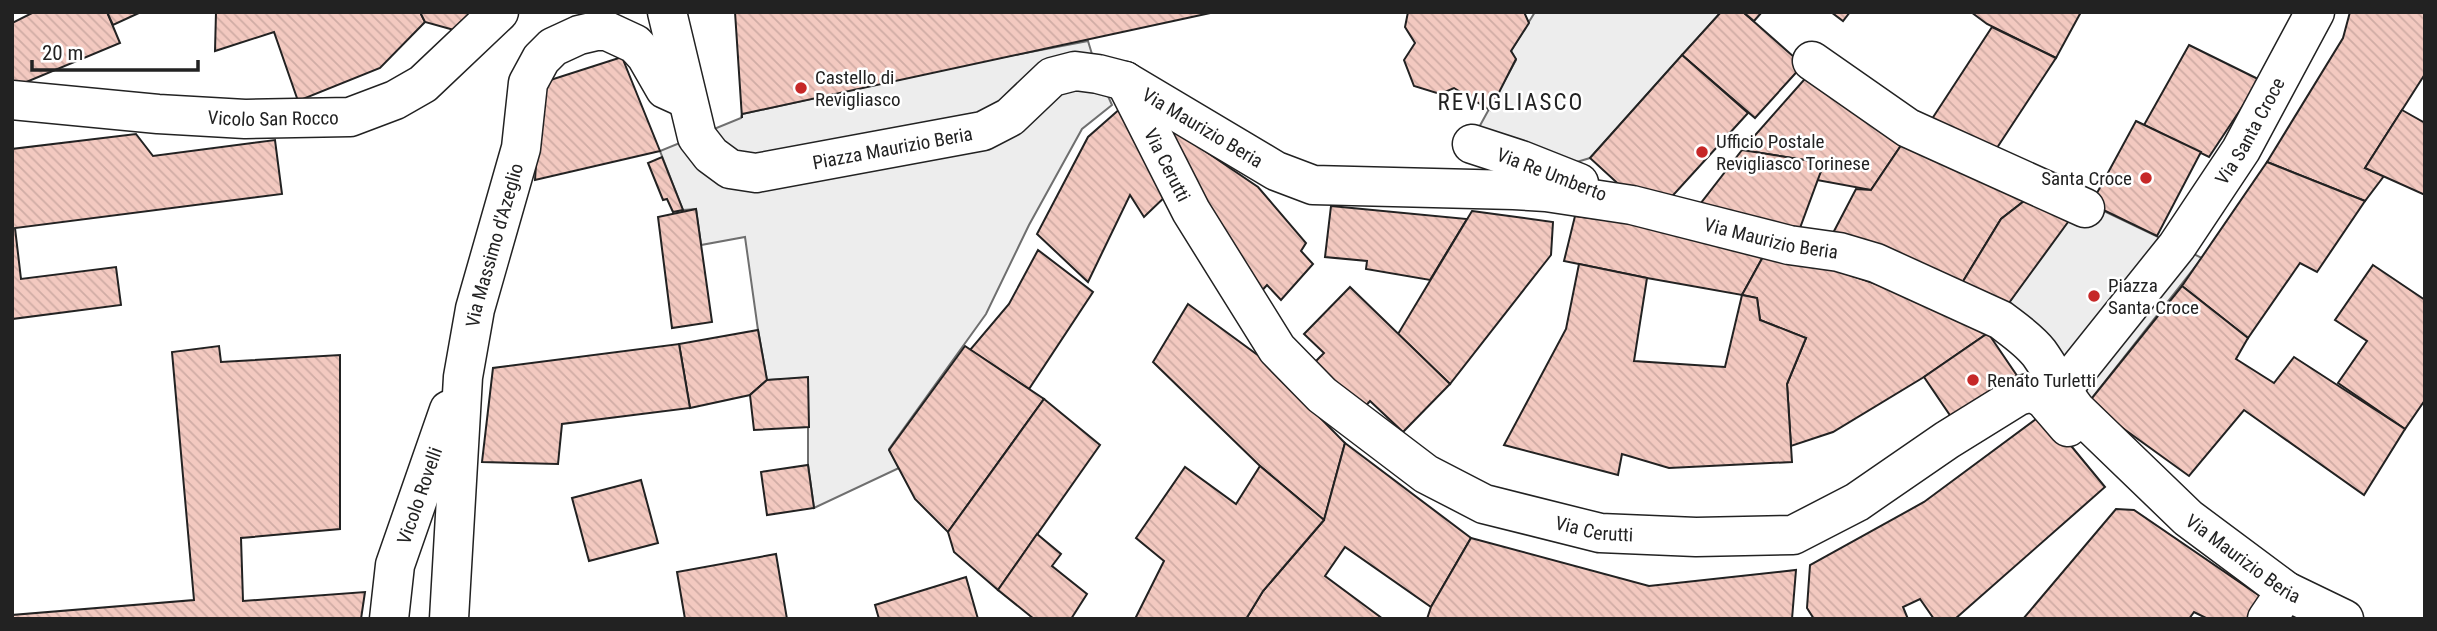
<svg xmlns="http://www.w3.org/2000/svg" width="2437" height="631" font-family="'Roboto Condensed',sans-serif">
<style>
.parking{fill:#ededed;stroke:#6f6f6f;stroke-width:2}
.building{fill:url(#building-back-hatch);stroke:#222;stroke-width:2}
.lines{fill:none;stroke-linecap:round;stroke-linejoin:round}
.minor-casing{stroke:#222;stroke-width:41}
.minor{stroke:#fff;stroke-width:38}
.poi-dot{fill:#c62828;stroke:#fff;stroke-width:2.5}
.labels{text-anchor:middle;stroke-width:5;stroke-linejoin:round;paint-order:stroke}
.poi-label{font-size:19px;fill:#222;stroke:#fff;text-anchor:start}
.street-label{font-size:19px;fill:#222;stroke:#fff}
.quarter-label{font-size:23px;letter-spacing:2px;fill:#222;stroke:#fff}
</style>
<defs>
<pattern id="building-back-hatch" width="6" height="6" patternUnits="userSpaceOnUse" patternTransform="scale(1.75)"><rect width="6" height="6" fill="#f3c9c0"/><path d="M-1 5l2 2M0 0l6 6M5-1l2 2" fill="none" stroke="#d0aca5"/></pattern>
</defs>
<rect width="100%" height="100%" fill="#fff"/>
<g class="parking">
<polygon points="1535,12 1721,12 1590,158 1570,164 1477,131 1516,60 1511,51"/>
<polygon points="1088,41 1098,74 1112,105 1082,129 1029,225 986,314 889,449 899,468 814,508 808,465 808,378 767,380 758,330 745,237 701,245 696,209 683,210 660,151 741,118 742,114 983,61"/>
<polygon points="2081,200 2202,258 2088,403 2006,307"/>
</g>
<g class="building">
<polygon points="34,12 107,12 120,43 12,88 12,23"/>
<polygon points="107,12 141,12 113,25"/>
<polygon points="216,12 420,12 425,22 380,68 298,101 274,32 215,51"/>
<polygon points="420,12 484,12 465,33 425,22"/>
<polygon points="735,12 1215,12 742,114 742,118"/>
<polygon points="1408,12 1524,12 1529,23 1511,51 1516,59 1490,110 1454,88 1440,94 1414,86 1404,60 1415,43 1405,27"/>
<polygon points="1721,12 1743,12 1803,65 1755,118 1682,55"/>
<polygon points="1743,12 1762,12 1754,21"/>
<polygon points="1831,12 1850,12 1843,21"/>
<polygon points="1971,12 2081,12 2056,58 1987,24"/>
<polygon points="2350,12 2425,12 2425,74 2365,168 2384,176 2365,201 2267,162 2343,38"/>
<polygon points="1992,27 2056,58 1989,160 1926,128"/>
<polygon points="2189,45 2260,80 2209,157 2144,125"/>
<polygon points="1682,55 1748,113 1666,203 1638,202 1590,158"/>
<polygon points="622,57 660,151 535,180 541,83"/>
<polygon points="1810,73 1904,141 1871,190 1817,180 1824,163 1742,150"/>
<polygon points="1122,107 1171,191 1144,217 1130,195 1088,282 1037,234 1088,137"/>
<polygon points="2402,110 2425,123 2425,195 2365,168"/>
<polygon points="2136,121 2201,152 2157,236 2091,204"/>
<polygon points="1168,126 1258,187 1306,243 1301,251 1313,264 1281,300 1267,285 1259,294 1164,129"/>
<polygon points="136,134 153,156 275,140 282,194 15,228 21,279 116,267 121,305 12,319 12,149"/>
<polygon points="1904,141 2028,198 2001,219 1962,283 1832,235 1856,189 1871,190"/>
<polygon points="1742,150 1824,163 1797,236 1694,212"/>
<polygon points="662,157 683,210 673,212 667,199 663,200 648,163"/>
<polygon points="2267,162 2365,201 2317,272 2300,263 2248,338 2182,286"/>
<polygon points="2028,198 2071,218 2006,307 1962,283 2001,219"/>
<polygon points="1331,206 1467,219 1430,280 1366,269 1367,261 1325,257"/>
<polygon points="696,209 712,322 672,328 658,217"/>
<polygon points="1472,211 1553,222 1551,255 1450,384 1398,334"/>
<polygon points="1575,216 1637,224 1764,255 1742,295 1647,278 1564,261"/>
<polygon points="1038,250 1093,292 1029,389 970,350 1009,304"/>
<polygon points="1764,255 1823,266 1882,286 1988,333 1924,377 1833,432 1791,446 1787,384 1806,338 1760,320 1757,298 1742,295"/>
<polygon points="1579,264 1647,278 1634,361 1725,367 1742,295 1757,298 1760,320 1806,338 1787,384 1792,462 1669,468 1622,454 1618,475 1504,445 1566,329"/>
<polygon points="2373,265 2425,300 2425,400 2405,429 2338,383 2367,341 2335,320"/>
<polygon points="2182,286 2248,338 2236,359 2274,383 2294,357 2405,429 2364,495 2244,410 2189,476 2088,403"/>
<polygon points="1350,287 1450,384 1403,432 1370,401 1363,409 1314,363 1324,353 1304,334"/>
<polygon points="1188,304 1259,356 1345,443 1324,520 1260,466 1153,362"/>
<polygon points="758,330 767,380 750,395 690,408 679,344"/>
<polygon points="1988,333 2022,383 1958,427 1924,377"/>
<polygon points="679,344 690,408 562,424 558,464 482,462 493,368"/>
<polygon points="219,346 221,362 340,355 340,529 241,538 243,601 365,592 361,619 12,619 12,615 194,600 172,352"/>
<polygon points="965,346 1044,399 948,532 915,499 889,450"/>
<polygon points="808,377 809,427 754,430 750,395 767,380"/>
<polygon points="1044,399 1100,445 998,590 954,552 948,532"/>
<polygon points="2044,413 2105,487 1955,619 1934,619 1920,599 1903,607 1908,619 1814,619 1807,608 1810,565 1924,502"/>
<polygon points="1345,443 1471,538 1431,607 1345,547 1325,576 1383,619 1246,619 1263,591 1324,520"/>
<polygon points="808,465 814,508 767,515 761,472"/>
<polygon points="1260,466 1324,520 1263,591 1246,619 1135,619 1164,561 1136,538 1185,467 1236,504"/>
<polygon points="641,480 658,543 589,561 572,498"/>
<polygon points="2116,509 2134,510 2270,603 2257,619 2208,619 2194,612 2189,619 2023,619"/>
<polygon points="1037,534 1061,554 1052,566 1087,594 1071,619 1034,619 998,590"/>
<polygon points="1471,538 1649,586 1796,570 1792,619 1427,619 1431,607"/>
<polygon points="776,554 787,619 685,619 677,572"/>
<polygon points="966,577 978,619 879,619 875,605"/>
</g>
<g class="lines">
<defs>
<g id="minor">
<path id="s1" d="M667,12L697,137L711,155L730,169L756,173L983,131L1010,117L1052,77L1075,71L1098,74L1125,81L1276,171L1313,185L1514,190L1546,192L1632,205L1789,245L1839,252L1876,263L2001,320C2014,330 2029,340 2039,353C2052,371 2062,392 2076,410L2188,518L2286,591L2344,619"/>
<polyline points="1812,61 1908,128 2085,208"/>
<path id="s2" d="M1125,81L1191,211L1277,349L1322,395L1426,474L1484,504L1600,533L1696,537L1793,535L1857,502L1947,440L2018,396L2032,392L2044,399L2068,427"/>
<path id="s3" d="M12,100L158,114L245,119L350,117L395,100L423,84L499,12"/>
<polyline points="1472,144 1521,160 1579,183"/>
<path id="s4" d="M2061,391L2177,246L2241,150L2315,12"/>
<path id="s5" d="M389,619L395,565L449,410"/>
<path id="s6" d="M449,619L463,377L475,309L521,148L528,83L541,59L553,47L579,35L596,31H607L635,44L646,56L665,89L687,99"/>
<polyline points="2267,619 2286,591"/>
</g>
</defs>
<use href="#minor" class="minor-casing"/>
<use href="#minor" class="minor"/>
</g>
<g class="poi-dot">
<circle cx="801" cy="88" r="7"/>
<circle cx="1702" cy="152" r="7"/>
<circle cx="2146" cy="178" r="7"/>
<circle cx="2094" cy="296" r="7"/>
<circle cx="1973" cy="380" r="7"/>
</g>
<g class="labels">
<g class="poi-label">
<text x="815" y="84">Castello di<tspan x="815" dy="22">Revigliasco</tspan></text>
<text x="1716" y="148">Ufficio Postale<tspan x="1716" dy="22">Revigliasco Torinese</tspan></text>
<text x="2132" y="185" text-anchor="end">Santa Croce</text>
<text x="2108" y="292">Piazza<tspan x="2108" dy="22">Santa Croce</tspan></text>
<text x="1987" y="387">Renato Turletti</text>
</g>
<g class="street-label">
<text dy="7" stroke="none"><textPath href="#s3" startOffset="262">Vicolo San Rocco</textPath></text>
<text dy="7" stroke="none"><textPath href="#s1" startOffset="686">Via Maurizio Beria</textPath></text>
<text dy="7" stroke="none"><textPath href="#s4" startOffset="322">Via Santa Croce</textPath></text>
<text dy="7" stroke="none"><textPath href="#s1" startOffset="340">Piazza Maurizio Beria</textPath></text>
<text dy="7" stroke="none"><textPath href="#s2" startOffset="94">Via Cerutti</textPath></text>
<text transform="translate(1552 174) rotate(21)" y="7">Via Re Umberto</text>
<text dy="7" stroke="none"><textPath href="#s1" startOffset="1274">Via Maurizio Beria</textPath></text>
<text dy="7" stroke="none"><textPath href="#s6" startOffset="378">Via Massimo d'Azeglio</textPath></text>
<text dy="7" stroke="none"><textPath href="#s5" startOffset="128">Vicolo Rovelli</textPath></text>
<text dy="7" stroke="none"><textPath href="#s2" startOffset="682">Via Cerutti</textPath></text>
<text dy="7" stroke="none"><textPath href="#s1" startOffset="1862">Via Maurizio Beria</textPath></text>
</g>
<g class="quarter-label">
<text x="1511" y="110">REVIGLIASCO</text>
</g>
</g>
<rect width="2437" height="631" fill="none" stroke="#222222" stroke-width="28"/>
<path d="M32 60v10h166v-10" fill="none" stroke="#222222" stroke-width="3.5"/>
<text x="42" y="60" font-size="21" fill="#222222" stroke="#ffffff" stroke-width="5" paint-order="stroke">20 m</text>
</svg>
